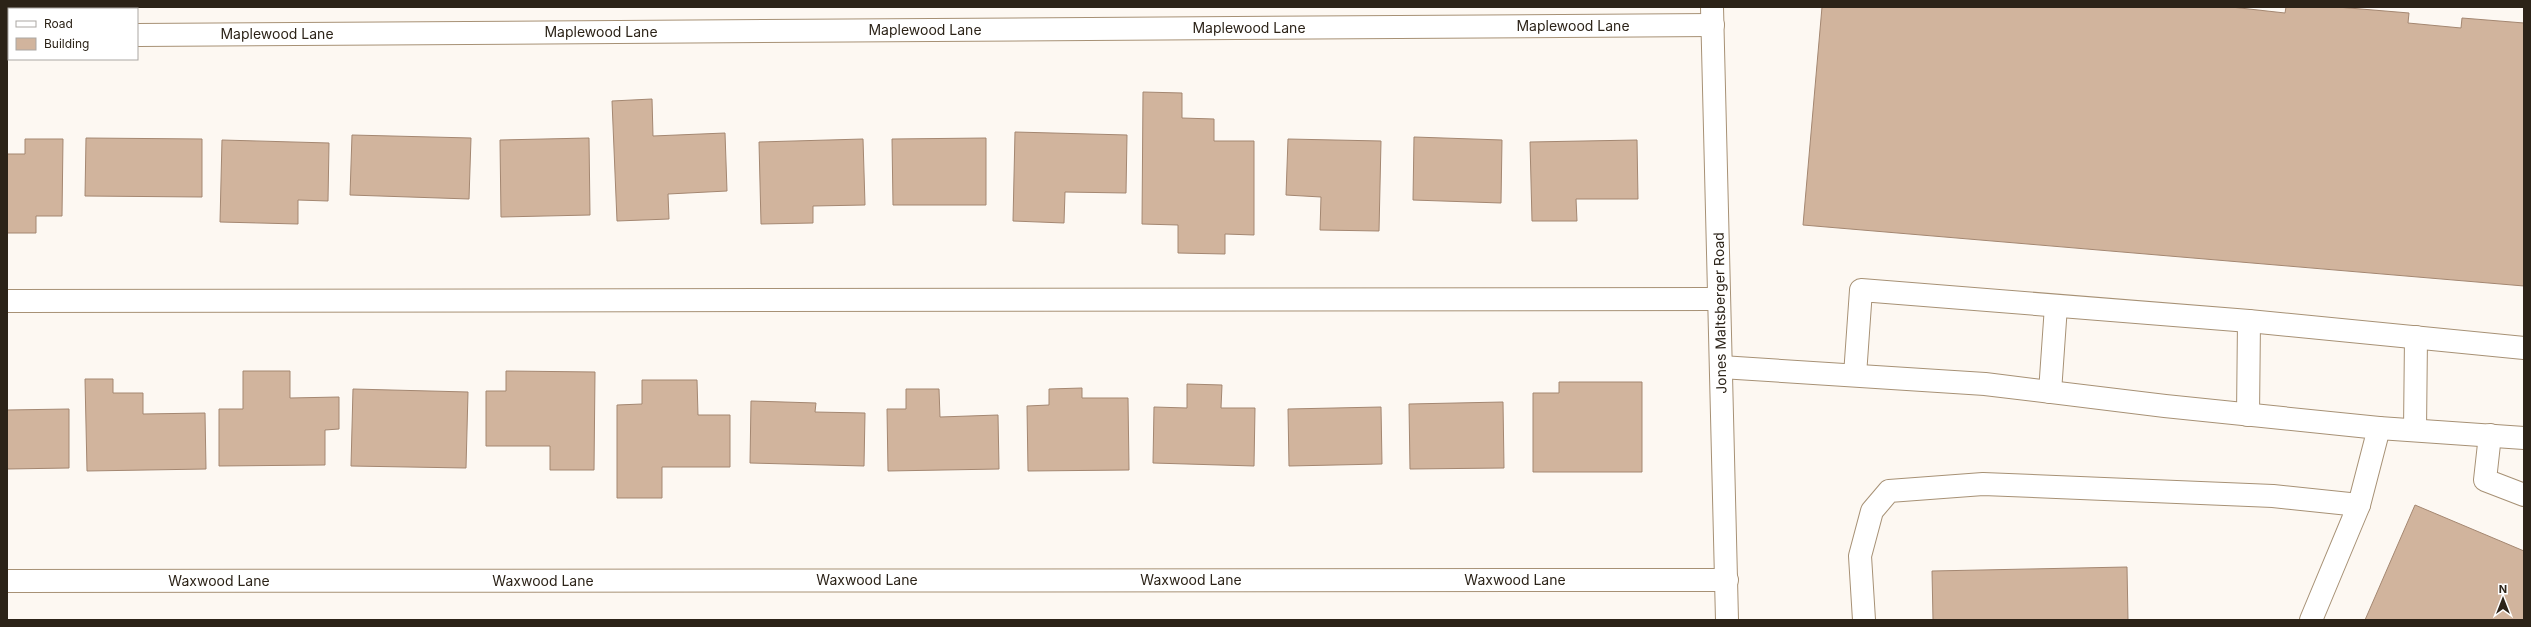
<svg xmlns="http://www.w3.org/2000/svg" width="2531" height="627" font-family="Inter,sans-serif">
<style>
.building{fill:#d1b49d;stroke:#a48771}
.lines{fill:none;stroke-linecap:round;stroke-linejoin:round}
.minor-casing{stroke:#a79175;stroke-width:24}
.major-casing{stroke:#a79175;stroke-width:24}
.minor{stroke:#fff;stroke-width:22}
.major{stroke:#fff;stroke-width:22}
.labels{text-anchor:middle;stroke-width:3.5;stroke-linejoin:round;paint-order:stroke}
.street-label{font-size:14px;fill:#2c2318;stroke:#fff}
</style>
<rect width="100%" height="100%" fill="#fdf8f2"/>
<g class="building">
<polygon points="1822,7 2231,7 2285,13 2286,7 2337,7 2409,13 2408,23 2461,28 2462,18 2524,23 2524,286 1803,225"/>
<polygon points="1143,92 1182,93 1182,118 1214,119 1214,141 1254,141 1254,235 1225,234 1225,254 1178,253 1178,225 1142,224"/>
<polygon points="652,99 653,136 725,133 727,191 668,194 669,219 617,221 612,101"/>
<polygon points="1015,132 1127,135 1126,193 1065,192 1064,223 1013,221"/>
<polygon points="352,135 471,138 469,199 350,195"/>
<polygon points="1414,137 1502,140 1501,203 1413,200"/>
<polygon points="86,138 202,139 202,197 85,196"/>
<polygon points="589,138 590,215 501,217 500,140"/>
<polygon points="986,138 986,205 893,205 892,139"/>
<polygon points="25,139 63,139 62,216 36,216 36,233 7,233 7,154 25,154"/>
<polygon points="863,139 865,205 813,206 813,223 761,224 759,142"/>
<polygon points="1288,139 1381,141 1379,231 1320,230 1321,197 1286,195"/>
<polygon points="222,140 329,143 328,201 298,200 298,224 220,222"/>
<polygon points="1637,140 1638,199 1576,199 1577,221 1532,221 1530,142"/>
<polygon points="243,371 290,371 290,398 339,397 339,429 325,430 325,465 219,466 219,409 243,409"/>
<polygon points="506,371 595,372 594,470 550,470 550,446 486,446 486,391 506,391"/>
<polygon points="85,379 113,379 113,393 143,393 143,414 205,413 206,469 87,471"/>
<polygon points="642,380 697,380 698,415 730,415 730,467 662,467 662,498 617,498 617,405 642,404"/>
<polygon points="1559,382 1642,382 1642,472 1533,472 1533,393 1559,393"/>
<polygon points="1187,384 1222,385 1221,408 1255,408 1254,466 1153,463 1154,407 1187,408"/>
<polygon points="1082,388 1082,398 1128,398 1129,470 1028,471 1027,406 1049,405 1049,389"/>
<polygon points="353,389 468,392 466,468 351,466"/>
<polygon points="906,389 939,389 940,417 998,415 999,469 888,471 887,409 906,409"/>
<polygon points="751,401 816,403 815,412 865,413 864,466 750,463"/>
<polygon points="1503,402 1504,468 1410,469 1409,404"/>
<polygon points="1381,407 1382,464 1289,466 1288,409"/>
<polygon points="69,409 69,468 7,469 7,410"/>
<polygon points="2415,505 2524,551 2524,620 2365,620"/>
<polygon points="2127,567 2128,620 1933,620 1932,571"/>
</g>
<g class="lines">
<defs>
<g id="minor">
<polyline points="7,35 9,35"/>
<polyline points="137,35 1713,25"/>
<polyline points="7,301 1719,299"/>
<polyline points="1721,367 1985,384 2165,406 2379,428 2359,505"/>
<polyline points="1855,375 1861,290 2249,321 2524,348"/>
<polyline points="2050,392 2056,306"/>
<polyline points="2248,415 2249,321"/>
<polyline points="2379,428 2524,438"/>
<polyline points="2415,430 2416,337"/>
<polyline points="2490,435 2485,480 2524,495"/>
<polyline points="7,581 1727,580"/>
<polyline points="1864,620 1860,556 1872,511 1889,491 1983,484 2273,496 2359,505 2311,620"/>
</g>
<polyline id="major" points="1712,7 1727,620"/>
</defs>
<use href="#minor" class="minor-casing"/>
<use href="#major" class="major-casing"/>
<use href="#minor" class="minor"/>
<use href="#major" class="major"/>
</g>
<g class="labels">
<g class="street-label">
<text x="1573" y="31">Maplewood Lane</text>
<text x="1249" y="33">Maplewood Lane</text>
<text x="925" y="35">Maplewood Lane</text>
<text x="601" y="37">Maplewood Lane</text>
<text x="277" y="39">Maplewood Lane</text>
<text transform="translate(1720 313) rotate(-91)" y="5">Jones Maltsberger Road</text>
<text x="867" y="585">Waxwood Lane</text>
<text x="1191" y="585">Waxwood Lane</text>
<text x="1515" y="585">Waxwood Lane</text>
<text x="219" y="586">Waxwood Lane</text>
<text x="543" y="586">Waxwood Lane</text>
</g>
</g>
<rect width="2531" height="627" fill="none" stroke="#2c2318" stroke-width="16"/>
<rect x="8" y="8" width="130" height="52" fill="#ffffff" stroke="#aba7a3"/>
<rect x="16" y="21" width="20" height="6" fill="#ffffff" stroke="#aba7a3"/>
<text x="44" y="28" font-size="12" fill="#2c2318">Road</text>
<rect x="16" y="38" width="20" height="12" fill="#d1b49d" stroke="#aba7a3"/>
<text x="44" y="48" font-size="12" fill="#2c2318">Building</text>
<g transform="translate(2503 599)" stroke="#ffffff" stroke-width="3" paint-order="stroke">
<path d="M0-3L7 15L0 10L-7 15Z" fill="#2c2318"/>
<text y="-6" font-size="11" font-weight="bold" text-anchor="middle" fill="#2c2318">N</text>
</g>
</svg>
